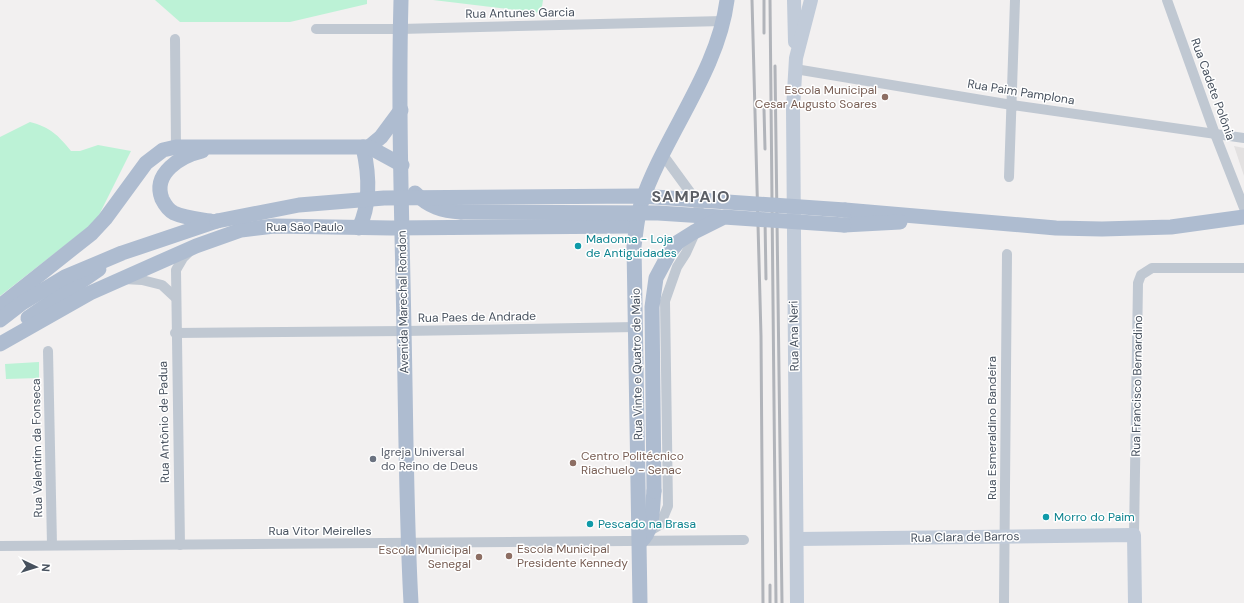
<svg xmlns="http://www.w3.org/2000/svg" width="1244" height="603" font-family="'DM Sans',sans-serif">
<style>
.education{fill:#e3e1e1}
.green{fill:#bcf2d6}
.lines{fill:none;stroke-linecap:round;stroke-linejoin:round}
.street{stroke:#c0c8d2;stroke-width:10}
.secondary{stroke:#c1cbd9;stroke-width:14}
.primary{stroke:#aebcd0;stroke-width:15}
.rail{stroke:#b1b4ba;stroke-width:3}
.primary-bridge{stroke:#aebcd0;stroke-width:15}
.education-dot{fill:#8d6e63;stroke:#fff;stroke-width:1.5}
.culture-dot{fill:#0f9aa8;stroke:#fff;stroke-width:1.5}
.worship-dot{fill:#6b7280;stroke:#fff;stroke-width:1.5}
.labels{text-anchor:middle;stroke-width:3;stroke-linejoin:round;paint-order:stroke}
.street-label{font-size:12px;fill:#47515e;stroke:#fff}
.education-label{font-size:12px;fill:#785e54;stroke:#fff;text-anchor:end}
.culture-label{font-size:12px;fill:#0d838f;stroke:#fff;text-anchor:start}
.worship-label{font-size:12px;fill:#5b616d;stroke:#fff;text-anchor:start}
.district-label{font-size:16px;font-weight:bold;letter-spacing:1px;fill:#5c5f65;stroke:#fff}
</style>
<rect width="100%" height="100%" fill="#f2f0f0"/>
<polygon class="education" points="1234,146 1244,148 1244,176"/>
<g class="green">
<polygon points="155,0 367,0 367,4 290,22 180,22"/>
<polygon points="433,0 543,0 541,13"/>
<path d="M30,122C50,127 58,135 71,151H80L98,145L131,151L96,221L0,296V137Z"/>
<polygon points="39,362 39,378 6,379 5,364"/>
</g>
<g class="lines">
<g class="street">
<polyline points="1167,0 1215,134 1244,208"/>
<polyline points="316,29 400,29 723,21"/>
<polyline points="175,39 176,147"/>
<polyline points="795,69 1012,105 1244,138"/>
<polyline points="1009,177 1015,0"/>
<polyline points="124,279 142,280 162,285 176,298"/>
<polyline points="175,333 404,331 636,327"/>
<polyline points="48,351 52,545"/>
<polyline points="648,532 660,525 668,506 665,301 677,267 686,253 700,222 698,203 663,155"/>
<polyline points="1134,535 1138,283 1141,275 1152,268 1244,268"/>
<polyline points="180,545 176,270 183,258 189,252"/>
<polyline points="0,546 744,540"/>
<polyline points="1004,603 1007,254"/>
</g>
<g class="secondary">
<polyline points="794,0 795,42"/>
<polyline points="797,539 1134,535 1135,603"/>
<polyline points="797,603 793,109 796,58 811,0"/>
</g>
<g class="primary">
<path d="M401,0C398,110 402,220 404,330C406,421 406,512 411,603"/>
<polyline points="369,147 381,137 401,110"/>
<path d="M202,151C181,156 152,173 162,199C165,205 168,210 174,213C185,218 198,219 210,221"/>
<path d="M415,193C429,207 442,211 461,212"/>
<polyline points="845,210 1056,228 1102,229 1171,227 1244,217"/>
<polyline points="844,225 900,222"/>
<path d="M359,228C371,203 369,173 363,147"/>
<polyline points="0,306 92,233 105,219 146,163 163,150 176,147 369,147 402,165"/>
<polyline points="28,318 99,269"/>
<polyline points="0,320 22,303 65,277 122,253 217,221"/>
<polyline points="0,344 90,293 196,246 241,230 274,226 391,228 636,226"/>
<path d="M641,541C654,530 652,507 654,491"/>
<path d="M640,603L634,246C636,232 637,218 641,204C664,135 718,72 727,0"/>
</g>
<g class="rail">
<polyline points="752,0 761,336 763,603"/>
<polyline points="764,0 764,33"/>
<polyline points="770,0 776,603"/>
<polyline points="775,66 782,603"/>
<polyline points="764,109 765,149"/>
<polyline points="765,219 766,279"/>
<polyline points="770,585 770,603"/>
</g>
<g class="primary-bridge">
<polyline points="461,212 658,213 720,217"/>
<polyline points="217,221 299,205 384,198 640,196 845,210"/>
<polyline points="654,491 652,307 656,278 670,252 678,242 694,232 724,217 844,225"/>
</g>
</g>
<g class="education-dot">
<circle cx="885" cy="97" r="4"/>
<circle cx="573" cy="463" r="4"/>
<circle cx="509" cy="556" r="4"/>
<circle cx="479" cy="557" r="4"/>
</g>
<g class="culture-dot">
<circle cx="578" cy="246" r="4"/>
<circle cx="1046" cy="517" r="4"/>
<circle cx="590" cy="524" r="4"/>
</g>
<circle class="worship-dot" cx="373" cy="459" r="4"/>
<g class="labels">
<g class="street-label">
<text transform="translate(520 13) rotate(-1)" y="4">Rua Antunes Garcia</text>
<text transform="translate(1213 89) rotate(70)" y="4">Rua Cadete Polônia</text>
<text transform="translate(1021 92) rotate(9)" y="4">Rua Paim Pamplona</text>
<text x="305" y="231">Rua São Paulo</text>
<text transform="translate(403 302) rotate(-91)" y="4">Avenida Marechal Rondon</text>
<text transform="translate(477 317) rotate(-1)" y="4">Rua Paes de Andrade</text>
<text transform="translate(794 336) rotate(-91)" y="4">Rua Ana Neri</text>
<text transform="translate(637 364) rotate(-91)" y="4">Rua Vinte e Quatro de Maio</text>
<text transform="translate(1137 386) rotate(-89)" y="4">Rua Francisco Bernardino</text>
<text transform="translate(164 422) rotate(-91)" y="4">Rua Antônio de Padua</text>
<text transform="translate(992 428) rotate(-90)" y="4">Rua Esmeraldino Bandeira</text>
<text transform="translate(37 448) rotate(-91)" y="4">Rua Valentim da Fonseca</text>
<text x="320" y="535">Rua Vitor Meirelles</text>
<text transform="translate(965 537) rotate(-1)" y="4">Rua Clara de Barros</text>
</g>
<g class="education-label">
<text x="877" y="94">Escola Municipal<tspan x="877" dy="14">Cesar Augusto Soares</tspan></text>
<text x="581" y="460" text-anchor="start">Centro Politécnico<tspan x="581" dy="14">Riachuelo - Senac</tspan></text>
<text x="517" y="553" text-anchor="start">Escola Municipal<tspan x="517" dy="14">Presidente Kennedy</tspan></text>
<text x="471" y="554">Escola Municipal<tspan x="471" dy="14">Senegal</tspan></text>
</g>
<g class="culture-label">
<text x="586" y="243">Madonna - Loja<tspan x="586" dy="14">de Antiguidades</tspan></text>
<text x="1054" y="521">Morro do Paim</text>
<text x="598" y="528">Pescado na Brasa</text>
</g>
<g class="worship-label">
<text x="381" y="456">Igreja Universal<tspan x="381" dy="14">do Reino de Deus</tspan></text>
</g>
<g class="district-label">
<text x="691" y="202">SAMPAIO</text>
</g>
</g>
<g transform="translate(36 567) rotate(94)" stroke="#ffffff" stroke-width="3" paint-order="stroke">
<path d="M0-3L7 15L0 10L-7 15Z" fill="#47515e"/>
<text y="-6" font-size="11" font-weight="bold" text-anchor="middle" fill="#47515e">N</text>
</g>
</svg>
